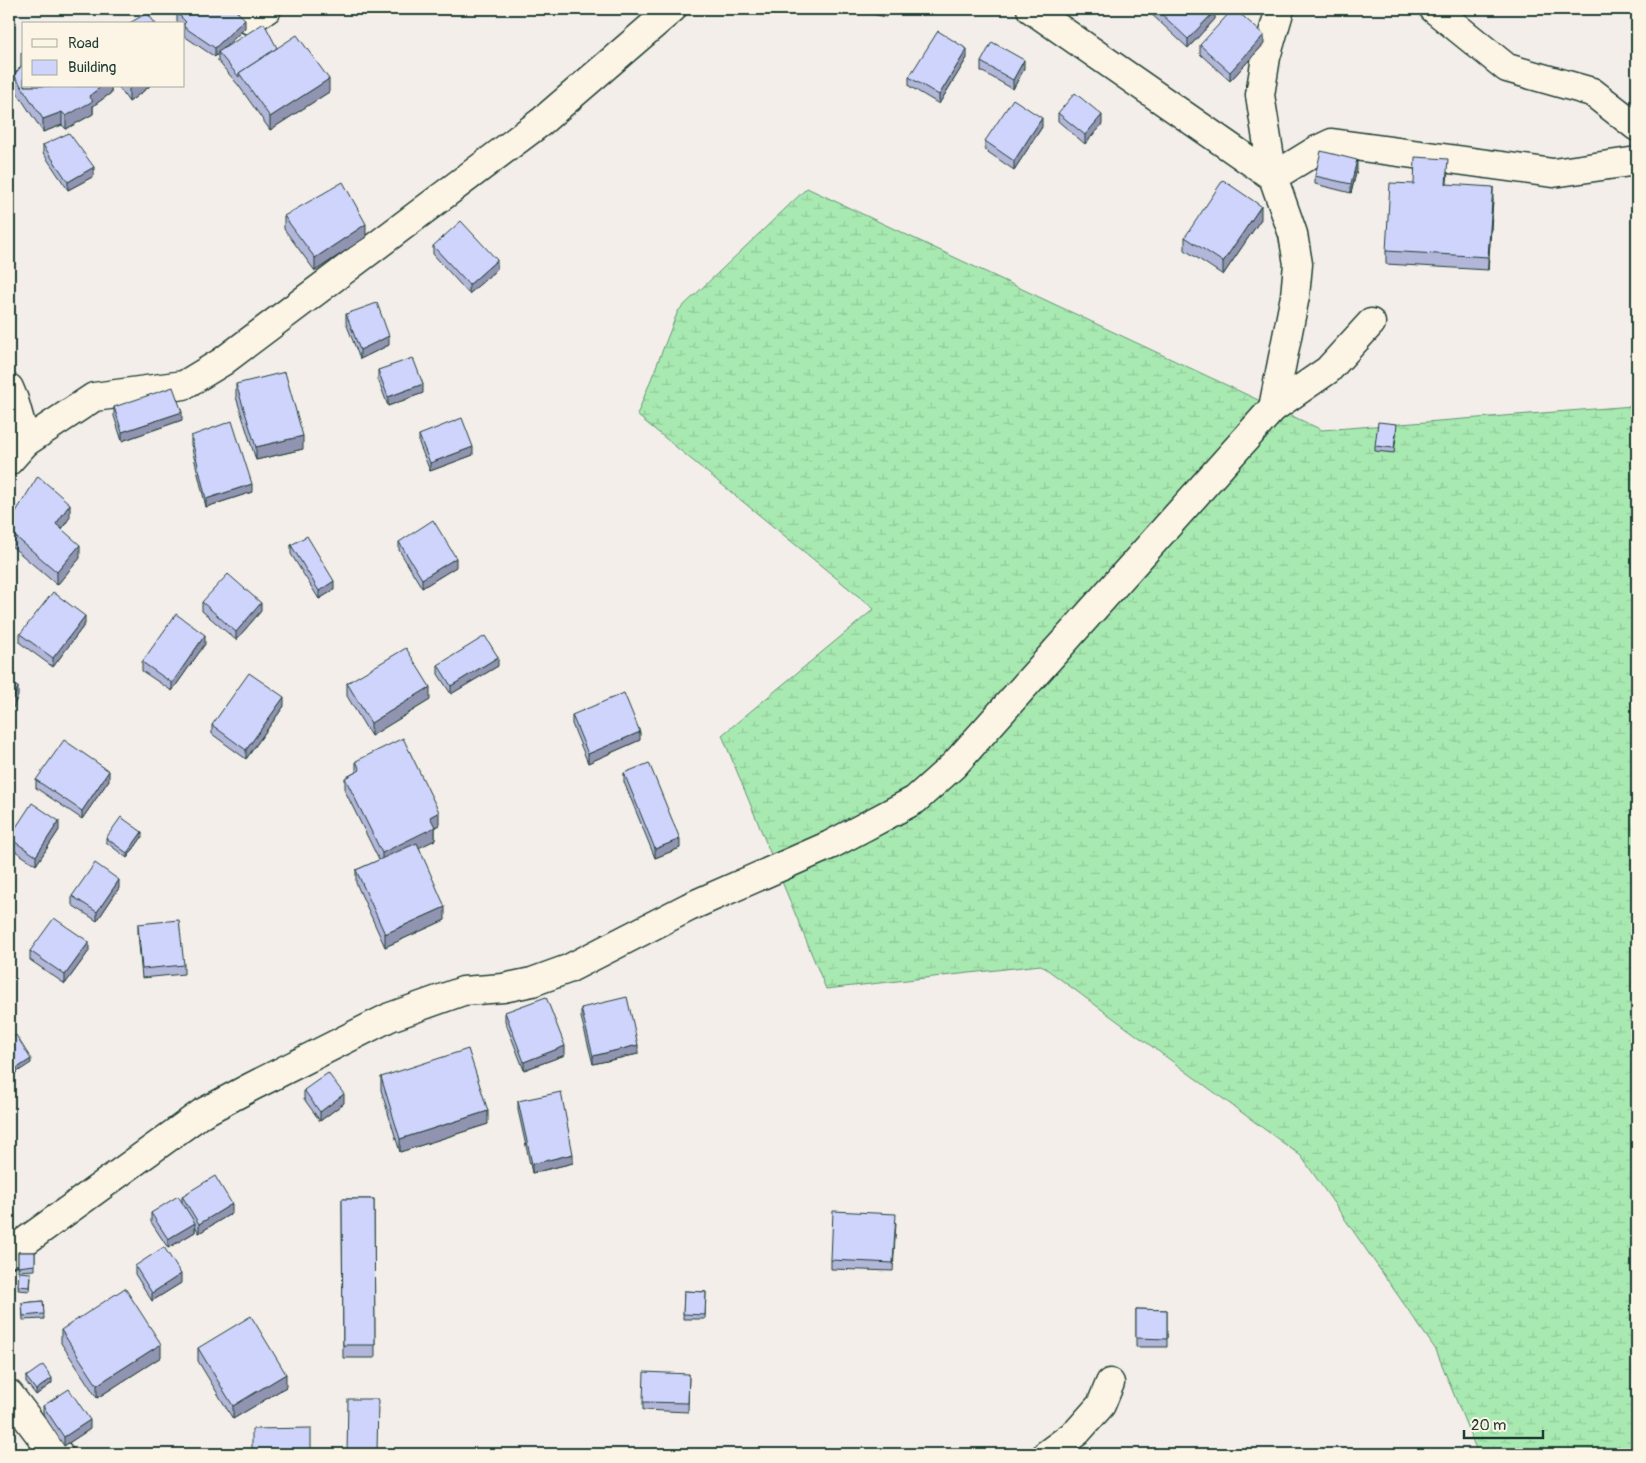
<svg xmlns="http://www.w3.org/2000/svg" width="1646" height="1463" font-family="Pangolin,sans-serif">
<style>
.wetland{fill:url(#wetland-marsh);stroke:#649372}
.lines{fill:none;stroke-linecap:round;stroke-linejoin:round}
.street-casing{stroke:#1f3d34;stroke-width:31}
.street{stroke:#fcf5e5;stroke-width:28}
.wall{fill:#b2b6d9;stroke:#1f3d34}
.shaded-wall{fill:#9194b0;stroke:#1f3d34}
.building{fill:#cfd4fc;stroke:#1f3d34}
</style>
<defs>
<pattern id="wetland-marsh" width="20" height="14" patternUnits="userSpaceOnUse" patternTransform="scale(1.25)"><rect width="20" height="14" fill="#a8e9b1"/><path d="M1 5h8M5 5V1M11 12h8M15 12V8" fill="none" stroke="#90c999"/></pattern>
</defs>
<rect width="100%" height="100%" fill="#f3eeea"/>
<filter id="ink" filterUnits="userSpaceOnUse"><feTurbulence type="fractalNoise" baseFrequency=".02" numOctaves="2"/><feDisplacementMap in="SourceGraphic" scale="10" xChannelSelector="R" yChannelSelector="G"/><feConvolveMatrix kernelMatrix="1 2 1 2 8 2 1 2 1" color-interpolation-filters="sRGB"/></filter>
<g filter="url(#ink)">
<polygon class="wetland" points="807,188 1322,430 1633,406 1637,401 1637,1454 1478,1454 1436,1350 1301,1156 1041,965 826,989 722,735 874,609 637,415 678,311"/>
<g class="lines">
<defs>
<g id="street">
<polyline points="1031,9 1273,177 1317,150 1332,143 1553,173 1637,161"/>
<polyline points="1434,9 1507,68 1592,92 1637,127"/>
<polyline points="250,20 267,9"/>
<polyline points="9,388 14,400 26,442 9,461"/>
<polyline points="1273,408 1328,370 1371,323"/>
<polyline points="26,442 94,397 184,385 222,362 541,122 672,9"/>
<polyline points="9,1253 202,1113 251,1087 390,1017 463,991 503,988 532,982 568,969 689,907 830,845 868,825 915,800 954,765 1273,408 1295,296 1298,264 1293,234 1273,177 1260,95 1266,57 1280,9"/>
<polyline points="9,1394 43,1439 59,1454"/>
<polyline points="1047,1454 1077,1432 1101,1405 1110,1383"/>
</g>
</defs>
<use href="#street" class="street-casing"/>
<use href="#street" class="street"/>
</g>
<g class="wall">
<polygon points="850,9 888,9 886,17"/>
<polygon points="1148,9 1213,9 1215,19 1188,48 1148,11"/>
<polygon points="177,13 245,28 224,48 277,48 329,92 270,130 239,86 218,61 218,54 215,57 184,36 184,24 178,24 177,22"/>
<polygon points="1264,44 1230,81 1200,54 1200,45"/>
<polygon points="24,51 24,86 111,86 111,93 93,106 93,114 66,129 62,125 43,132 14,88 14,75 21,66 21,53"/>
<polygon points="967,58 939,104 909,86 909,77"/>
<polygon points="981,62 1024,69 1013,89 981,71"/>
<polygon points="118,86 150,86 129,102"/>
<polygon points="1058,113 1102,124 1085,144 1058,121"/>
<polygon points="1042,127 1014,170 985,150 985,141"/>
<polygon points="43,145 94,176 68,190 43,153"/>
<polygon points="1357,169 1351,193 1315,184 1315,176"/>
<polygon points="1448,172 1447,184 1493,200 1488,270 1386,264 1386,251"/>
<polygon points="1637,192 1637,231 1631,202 1631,193"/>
<polygon points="284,216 366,237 315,271 284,229"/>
<polygon points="1261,219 1223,275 1185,250 1185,237"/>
<polygon points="433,246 497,269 469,294 433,254"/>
<polygon points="346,314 389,345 360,359 346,323"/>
<polygon points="378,370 423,393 388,406 378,379"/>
<polygon points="236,384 303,449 256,460 236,397"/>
<polygon points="114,407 182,420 122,441 114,416"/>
<polygon points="1397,429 1394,453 1375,451 1375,446"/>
<polygon points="419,435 473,455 430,471 419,443"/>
<polygon points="191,436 252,492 206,507 191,445"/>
<polygon points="70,517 62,529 80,558 57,585 9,544 9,523"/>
<polygon points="399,542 456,567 422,588 399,550"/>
<polygon points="291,545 334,590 319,599 291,554"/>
<polygon points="202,602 261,611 236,640 202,611"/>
<polygon points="85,624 53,667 20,643 20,634"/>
<polygon points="205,644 172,691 142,671 142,662"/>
<polygon points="438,665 498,666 451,694 438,674"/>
<polygon points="347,683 430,700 371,736 347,696"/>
<polygon points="284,706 246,759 212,734 212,725"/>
<polygon points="572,715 640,740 588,763 572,724"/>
<polygon points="356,761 439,825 435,827 435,840 419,847 445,920 385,947 356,883 356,870 379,860 345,791 345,778 356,772"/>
<polygon points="624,773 680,848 655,858 624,782"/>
<polygon points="36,780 109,780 82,819 36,788"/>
<polygon points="59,830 36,865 9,847 9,838"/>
<polygon points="142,837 127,858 106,842 106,838"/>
<polygon points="119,888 97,921 72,905 72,896"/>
<polygon points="138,924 184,965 184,974 142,978 138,933"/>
<polygon points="30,951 89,951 65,984 30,960"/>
<polygon points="581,1008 638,1054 593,1064 581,1017"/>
<polygon points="505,1012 565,1055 524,1070 505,1021"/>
<polygon points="381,1077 488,1124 400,1152 381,1090"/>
<polygon points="304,1090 344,1103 320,1121 304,1099"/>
<polygon points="518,1101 573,1163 532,1173 518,1110"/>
<polygon points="182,1196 232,1213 199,1233 195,1226 195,1232 168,1248 151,1222 151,1213 182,1202"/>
<polygon points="342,1199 374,1199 375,1358 343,1358"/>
<polygon points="896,1223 893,1271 831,1269 831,1260"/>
<polygon points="18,1252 35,1252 35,1270 18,1271"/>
<polygon points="135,1266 181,1283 152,1301 135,1274"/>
<polygon points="19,1272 31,1277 30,1291 18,1290"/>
<polygon points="684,1291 706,1292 705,1319 683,1319"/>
<polygon points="43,1301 44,1319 23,1320 22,1303"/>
<polygon points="1136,1309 1167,1310 1167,1347 1136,1347"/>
<polygon points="61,1330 161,1357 97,1398 61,1343"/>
<polygon points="198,1348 286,1387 233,1419 198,1361"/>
<polygon points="689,1374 688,1412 643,1410 643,1402"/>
<polygon points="26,1377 52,1383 36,1395 26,1382"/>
<polygon points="43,1406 90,1429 64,1446 43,1414"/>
</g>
<g class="shaded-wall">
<polygon points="886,9 888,9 886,17"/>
<polygon points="1215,11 1215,19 1188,48 1188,39"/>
<polygon points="245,19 245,28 219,53 218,52 218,54 215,57 215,48"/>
<polygon points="1264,35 1264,44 1230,81 1230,72"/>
<polygon points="967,49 967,58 939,104 939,95"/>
<polygon points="1024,60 1024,69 1013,89 1013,80"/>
<polygon points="329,79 329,92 270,130 270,117"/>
<polygon points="102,86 111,86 111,93 93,106 93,114 66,129 66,116 89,96"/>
<polygon points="132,86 150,86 129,102 129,89"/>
<polygon points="62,112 62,125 43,132 43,119"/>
<polygon points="1102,115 1102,124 1085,144 1085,135"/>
<polygon points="1042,118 1042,127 1014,170 1014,161"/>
<polygon points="1357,160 1357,169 1351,193 1351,184"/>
<polygon points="94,167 94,176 68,190 68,182"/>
<polygon points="1493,187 1493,200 1488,270 1488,257"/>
<polygon points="1261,206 1261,219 1223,275 1223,262"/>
<polygon points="366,224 366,237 315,271 315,258"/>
<polygon points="497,260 497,269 469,294 469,285"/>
<polygon points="389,336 389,345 360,359 360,350"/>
<polygon points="423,384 423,393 388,406 388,397"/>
<polygon points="182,412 182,420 122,441 122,432"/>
<polygon points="303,436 303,449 256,460 256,447"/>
<polygon points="473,447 473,455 430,471 430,463"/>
<polygon points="252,484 252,492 206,507 206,499"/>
<polygon points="70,504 70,517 56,537 56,524"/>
<polygon points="80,545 80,558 57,585 57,572"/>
<polygon points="456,558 456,567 422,588 422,579"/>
<polygon points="334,581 334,590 319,599 319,591"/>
<polygon points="261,603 261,611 236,640 236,632"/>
<polygon points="85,616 85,624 53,667 53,658"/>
<polygon points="205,635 205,644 172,691 172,683"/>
<polygon points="498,657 498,666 451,694 451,686"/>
<polygon points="18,687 18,696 9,717 9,708"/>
<polygon points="430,687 430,700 371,736 371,723"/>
<polygon points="284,697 284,706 246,759 246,750"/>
<polygon points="640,732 640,740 588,763 588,754"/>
<polygon points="109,771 109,780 82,819 82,811"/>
<polygon points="439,812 439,825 435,827 435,840 382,866 382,853 430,817"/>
<polygon points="59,821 59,830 36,865 36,856"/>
<polygon points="142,832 142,837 127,858 127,853"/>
<polygon points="680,839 680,848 655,858 655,849"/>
<polygon points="119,880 119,888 97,921 97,912"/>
<polygon points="445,907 445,920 385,947 385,934"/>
<polygon points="89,942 89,951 65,984 65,975"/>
<polygon points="638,1045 638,1054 593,1064 593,1056"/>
<polygon points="565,1046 565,1055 524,1070 524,1062"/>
<polygon points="31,1059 31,1063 11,1076 11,1072"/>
<polygon points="344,1094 344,1103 320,1121 320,1112"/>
<polygon points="488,1111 488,1124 400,1152 400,1139"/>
<polygon points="573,1154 573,1163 532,1173 532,1164"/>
<polygon points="232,1204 232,1213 199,1233 199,1224"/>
<polygon points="195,1223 195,1232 168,1248 168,1239"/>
<polygon points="181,1274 181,1283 152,1301 152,1293"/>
<polygon points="161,1344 161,1357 97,1398 97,1385"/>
<polygon points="286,1374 286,1387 233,1419 233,1406"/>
<polygon points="52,1378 52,1383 36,1395 36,1390"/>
<polygon points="90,1420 90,1429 64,1446 64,1437"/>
</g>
<g class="building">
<polygon points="180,9 234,9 245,19 215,48 184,27 184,24 186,22 177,13"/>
<polygon points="1156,9 1213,9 1215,11 1188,39"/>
<polygon points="1233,9 1235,9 1264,35 1230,72 1200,45"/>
<polygon points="147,13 156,24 128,24"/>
<polygon points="264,23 277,48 239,73 239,77 218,52"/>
<polygon points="938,31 967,49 939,95 909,77"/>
<polygon points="297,35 329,79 270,117 239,73"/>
<polygon points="992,42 1024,60 1013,80 981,62"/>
<polygon points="24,51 24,56 21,53"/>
<polygon points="24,63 24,86 102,86 89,96 93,101 66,116 62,112 43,119 14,75"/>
<polygon points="1075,93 1102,115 1085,135 1058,113"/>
<polygon points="1013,99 1042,118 1014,161 985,141"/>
<polygon points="69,133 94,167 68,182 43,145"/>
<polygon points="1321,151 1357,160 1351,184 1315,176"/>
<polygon points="1415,157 1448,159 1446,184 1493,187 1488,257 1386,251 1390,183 1414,184"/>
<polygon points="1223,180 1261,206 1223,262 1185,237"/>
<polygon points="343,182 366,224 315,258 284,216"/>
<polygon points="1637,192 1637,222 1631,193"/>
<polygon points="461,221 497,260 469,285 433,246"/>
<polygon points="377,303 389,336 360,350 346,314"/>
<polygon points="413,358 423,384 388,397 378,370"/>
<polygon points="285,372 303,436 256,447 236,384"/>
<polygon points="173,387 182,412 122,432 114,407"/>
<polygon points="462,418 473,447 430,463 419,435"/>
<polygon points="232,421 252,484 206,499 191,436"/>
<polygon points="1378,422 1397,424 1394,448 1375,446"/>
<polygon points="38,476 70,504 56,524 80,545 57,572 9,531 9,523"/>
<polygon points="433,520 456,558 422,579 399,542"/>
<polygon points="307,536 334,581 319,591 291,545"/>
<polygon points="228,574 261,603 236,632 202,602"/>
<polygon points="53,592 85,616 53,658 20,634"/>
<polygon points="176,614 205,635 172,683 142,662"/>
<polygon points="485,636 498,657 451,686 438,665"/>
<polygon points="406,648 430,687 371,723 347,683"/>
<polygon points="249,673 284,697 246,750 212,725"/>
<polygon points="9,683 18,687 9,708"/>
<polygon points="624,693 640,732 588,754 572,715"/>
<polygon points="403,738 439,812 430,817 435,827 382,853 345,778 360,770 356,761"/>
<polygon points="64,740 109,771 82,811 36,780"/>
<polygon points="649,763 680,839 655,849 624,773"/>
<polygon points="32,803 59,821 36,856 9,838"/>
<polygon points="121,817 142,832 127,853 106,838"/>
<polygon points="417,843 445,907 385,934 356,870"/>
<polygon points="95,863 119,880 97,912 72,896"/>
<polygon points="54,918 89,942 65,975 30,951"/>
<polygon points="179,920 184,965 142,969 138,924"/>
<polygon points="546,997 565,1046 524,1062 505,1012"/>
<polygon points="627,997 638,1045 593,1056 581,1008"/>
<polygon points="16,1035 31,1059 11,1072 9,1069 9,1040"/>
<polygon points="468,1049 488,1111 400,1139 381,1077"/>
<polygon points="328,1073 344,1094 320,1112 304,1090"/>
<polygon points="561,1092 573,1154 532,1164 518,1101"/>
<polygon points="215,1176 232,1204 199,1224 182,1196"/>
<polygon points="178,1196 195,1223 168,1239 151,1213"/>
<polygon points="342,1199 374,1199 375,1345 343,1345"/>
<polygon points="833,1211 896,1214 893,1263 831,1260"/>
<polygon points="164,1247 181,1274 152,1293 135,1266"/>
<polygon points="18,1252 35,1252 35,1265 18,1267"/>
<polygon points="19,1272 31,1273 30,1287 18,1286"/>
<polygon points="125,1288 161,1344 97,1385 61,1330"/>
<polygon points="684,1291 706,1292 705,1315 683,1314"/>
<polygon points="43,1301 44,1314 23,1316 22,1303"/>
<polygon points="1136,1309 1167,1310 1167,1339 1136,1338"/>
<polygon points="251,1316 286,1374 233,1406 198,1348"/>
<polygon points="43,1365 52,1378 36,1390 26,1377"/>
<polygon points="644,1372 689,1374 688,1403 643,1402"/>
<polygon points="69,1389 90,1420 64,1437 43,1406"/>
<polygon points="348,1399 378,1399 377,1454 347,1454"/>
<polygon points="311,1428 311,1454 252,1454 252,1429"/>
</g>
</g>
<rect width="1646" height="1463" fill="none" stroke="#fcf5e5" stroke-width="30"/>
<rect x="15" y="15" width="1616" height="1433" fill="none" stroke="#1f3d34" stroke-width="2" filter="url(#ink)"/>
<rect x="22" y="22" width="162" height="65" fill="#fcf5e5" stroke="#a4ab9e"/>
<rect x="32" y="39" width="25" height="8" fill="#fcf5e5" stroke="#a4ab9e"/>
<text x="68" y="48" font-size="15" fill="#1f3d34">Road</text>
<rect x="32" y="60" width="25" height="15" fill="#cfd4fc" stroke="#a4ab9e"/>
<text x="68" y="72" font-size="15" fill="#1f3d34">Building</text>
<path d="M1464 1430v8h79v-8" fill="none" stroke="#1f3d34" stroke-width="2.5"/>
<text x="1471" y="1430" font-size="15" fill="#1f3d34" stroke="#fcf5e5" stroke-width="4" paint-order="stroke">20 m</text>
</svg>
